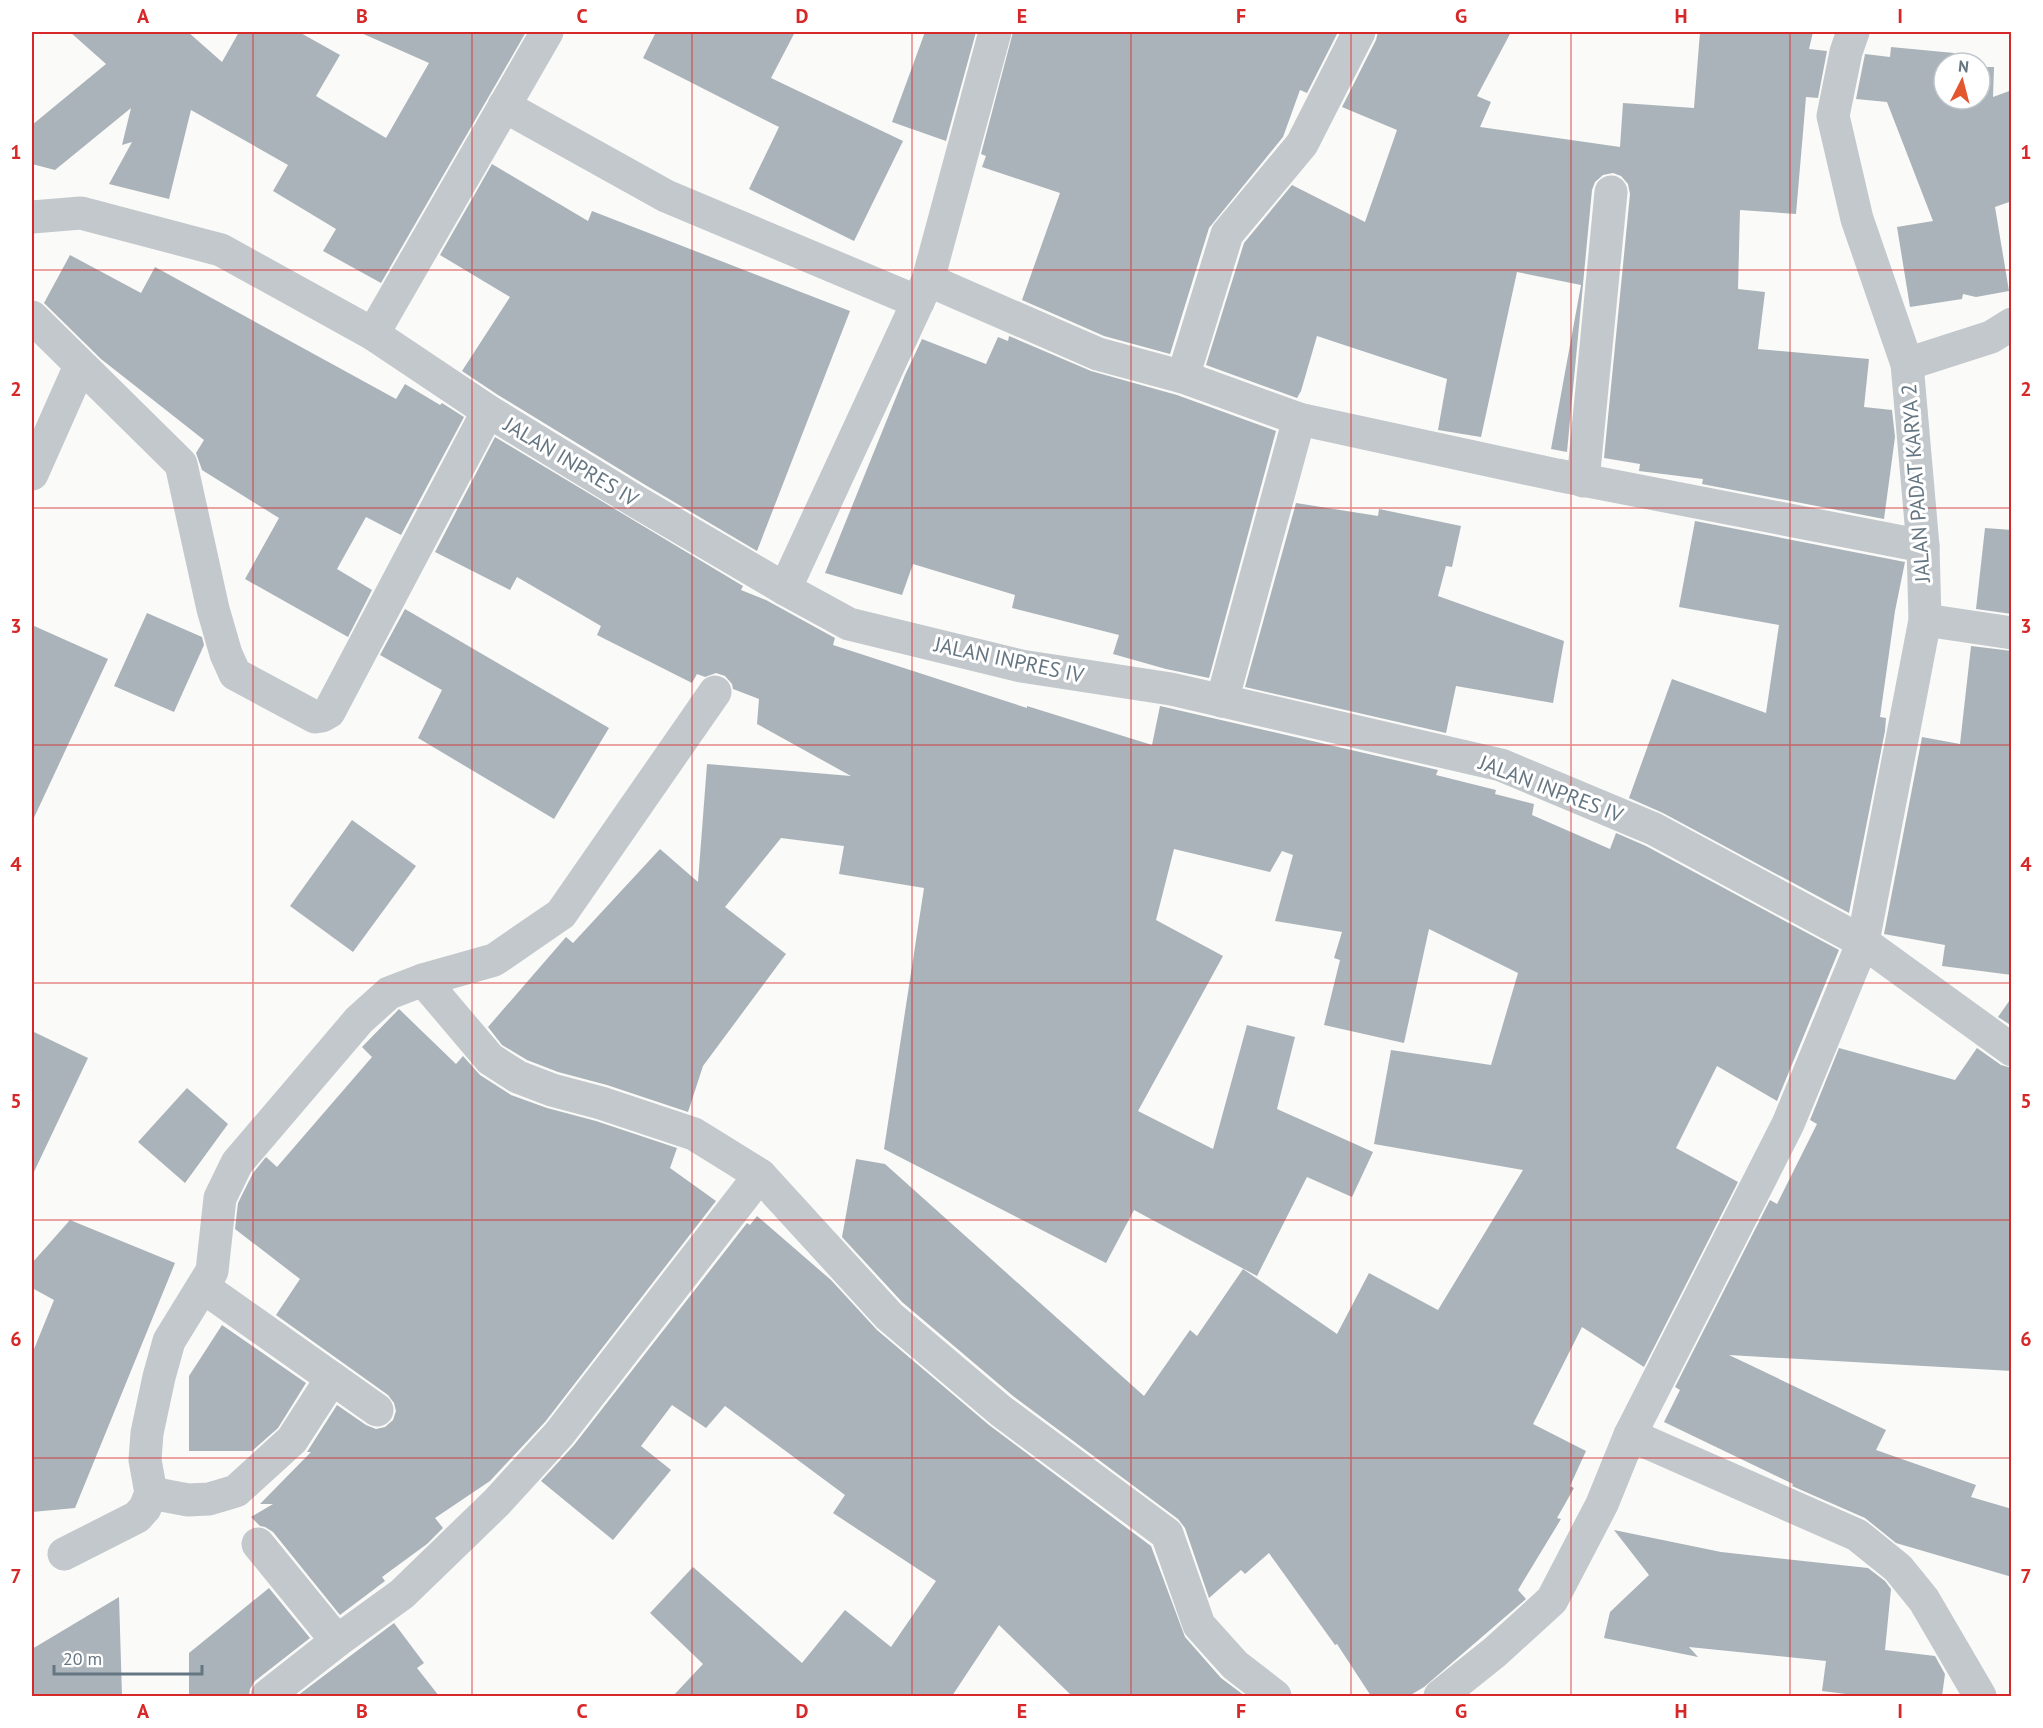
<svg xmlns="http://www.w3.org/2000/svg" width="2043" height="1728" font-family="'PT Sans',sans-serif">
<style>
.building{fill:#aab3b9}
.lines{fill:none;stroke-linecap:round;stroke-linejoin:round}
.street{stroke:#c3c8cc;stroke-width:33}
.grid{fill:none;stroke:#d62828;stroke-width:1.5;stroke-opacity:0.55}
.labels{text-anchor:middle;stroke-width:6;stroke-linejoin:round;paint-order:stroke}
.street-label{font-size:21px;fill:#657683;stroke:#fff}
.neatline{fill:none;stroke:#d62828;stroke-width:2}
.grid-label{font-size:20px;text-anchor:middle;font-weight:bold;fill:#d62828}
</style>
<rect width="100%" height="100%" fill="#fafaf8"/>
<g class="building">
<polygon points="70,32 188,32 222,62 239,32 299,32 340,55 316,96 386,138 429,63 359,32 526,32 381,283 323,251 336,229 273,191 288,165 191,110 169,199 109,184 132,142 122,145 131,108 55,170 32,164 32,125 106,64"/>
<polygon points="656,32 795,32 771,78 903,141 854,241 749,189 779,127 643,58"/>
<polygon points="925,32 976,32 946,141 892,122"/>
<polygon points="1013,32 1338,32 1307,93 1300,90 1283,137 1209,228 1170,354 1104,336 1022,300 1060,193 982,167 986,156 981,154"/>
<polygon points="1378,32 1511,32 1477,96 1491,102 1480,127 1620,147 1623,103 1694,108 1700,32 1813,32 1809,49 1827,51 1818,98 1806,97 1796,214 1740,210 1738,289 1765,292 1758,349 1869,359 1864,407 1892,410 1895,437 1884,519 1702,484 1703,479 1639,471 1640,464 1604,458 1630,194 1628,184 1621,176 1613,173 1603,175 1595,182 1592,190 1567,452 1551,449 1581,285 1517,272 1481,437 1438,430 1447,379 1317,336 1301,391 1297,398 1206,365 1244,243 1292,185 1365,222 1397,130 1342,107 1376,40"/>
<polygon points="1891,47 1954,53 1953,63 1944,63 1944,99 1980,99 1980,67 1994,67 1993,97 2012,90 2012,201 1995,207 2009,291 1976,297 1963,294 1962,299 1910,307 1897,227 1933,221 1887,102 1856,99 1865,54 1890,57"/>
<polygon points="492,164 588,221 592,211 850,311 757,551 647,486 498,395 462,371 510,297 440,255"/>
<polygon points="70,255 141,293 155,267 396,399 405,384 440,405 442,403 464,417 401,535 366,517 337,569 372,590 348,637 245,579 279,518 202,470 196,453 204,440 101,359 44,303"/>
<polygon points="1009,336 1091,371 1177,395 1276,431 1209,678 1166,669 1113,654 1119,635 1012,608 1015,595 913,564 902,595 825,573 905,375 922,339 986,364 998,337 1008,341"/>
<polygon points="495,437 743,586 741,590 766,600 835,638 833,645 1027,708 1027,706 1152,745 1160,706 1438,770 1436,775 1496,790 1495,794 1534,804 1532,815 1610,849 1616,833 1646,846 1839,950 1777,1101 1717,1066 1676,1148 1738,1182 1644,1367 1582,1327 1533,1424 1586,1451 1570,1486 1574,1488 1557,1518 1561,1519 1518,1590 1526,1599 1424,1687 1409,1696 1371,1696 1337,1644 1335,1645 1269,1553 1245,1574 1241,1570 1209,1598 1185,1528 1178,1519 1013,1396 902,1302 842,1237 856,1159 885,1164 1144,1396 1190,1330 1197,1336 1243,1269 1337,1334 1369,1273 1438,1310 1523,1170 1374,1144 1391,1050 1491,1065 1518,973 1429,929 1404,1043 1324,1025 1340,960 1334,958 1342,932 1275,921 1293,855 1282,851 1270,872 1174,849 1156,920 1223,956 1138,1111 1213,1149 1247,1025 1295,1037 1277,1109 1373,1152 1352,1197 1307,1177 1257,1276 1134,1210 1106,1263 884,1149 924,888 839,874 844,846 781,838 725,907 786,954 703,1066 688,1112 607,1085 558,1072 527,1060 502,1045 488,1027 566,937 573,943 660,849 698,882 707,764 851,776 757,724 759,699 733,689 732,684 725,676 716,673 705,677 697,674 692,683 597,635 601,626 517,577 510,590 435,552"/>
<polygon points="1296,503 1378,516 1379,509 1461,526 1452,567 1446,566 1438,596 1564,641 1553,703 1456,686 1446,733 1245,687"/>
<polygon points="1695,521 1905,562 1895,611 1880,717 1886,718 1885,731 1849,913 1663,813 1629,798 1672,679 1766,713 1779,625 1679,607"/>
<polygon points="1985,528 2012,530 2012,614 1976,609"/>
<polygon points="405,609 609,728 554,819 418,738 442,690 380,655"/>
<polygon points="147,613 202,637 204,645 174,712 114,686"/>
<polygon points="32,625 108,659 32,822"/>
<polygon points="1971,646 2012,651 2012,975 1942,966 1945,945 1884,934 1922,737 1960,744"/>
<polygon points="352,820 416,866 353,952 290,906"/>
<polygon points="2012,997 2012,1026 1998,1017"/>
<polygon points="399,1009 456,1064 463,1056 480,1075 511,1095 547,1108 596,1121 677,1148 670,1168 716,1201 545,1422 490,1481 435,1518 443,1528 427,1544 382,1577 385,1581 340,1615 273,1532 265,1527 260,1526 251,1517 273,1504 260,1504 311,1452 307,1452 337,1405 366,1425 376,1429 385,1427 393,1420 396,1411 394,1403 388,1395 276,1315 300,1279 235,1229 238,1203 253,1173 266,1157 277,1167 372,1057 362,1047"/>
<polygon points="32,1031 88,1058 32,1176"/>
<polygon points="1839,1048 1955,1080 1977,1048 2001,1065 2012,1068 2012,1371 1729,1355 1886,1430 1876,1450 1976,1485 1971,1497 2012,1509 2012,1577 1896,1543 1865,1518 1792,1486 1793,1484 1664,1422 1680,1390 1675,1387 1770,1200 1777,1204 1817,1124 1810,1120"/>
<polygon points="187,1088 228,1124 185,1183 138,1142"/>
<polygon points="757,1216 831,1280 877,1330 989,1425 1151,1546 1185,1637 1221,1678 1245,1696 1072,1696 999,1625 952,1696 673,1696 703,1664 650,1613 693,1567 802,1663 845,1610 891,1647 936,1581 833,1513 845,1495 725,1406 706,1428 672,1405 641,1446 671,1470 613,1540 541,1481 574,1445 747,1223 750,1225"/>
<polygon points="70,1220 175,1263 75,1508 32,1512 32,1354 54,1300 32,1288 32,1263"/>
<polygon points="222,1325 306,1383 278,1428 252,1451 189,1451 189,1376"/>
<polygon points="1614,1530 1721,1552 1868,1568 1885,1581 1891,1589 1885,1650 1935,1656 1945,1674 1942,1696 1862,1696 1822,1691 1826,1661 1689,1647 1698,1657 1604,1638 1610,1612 1649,1575"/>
<polygon points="269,1588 310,1638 255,1681 250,1689 249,1696 189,1696 189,1653"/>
<polygon points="119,1597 122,1696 32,1696 32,1649"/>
<polygon points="394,1623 424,1663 417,1668 439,1696 297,1696"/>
</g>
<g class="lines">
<g class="street">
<polyline points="504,106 666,196 918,302"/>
<polyline points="32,217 81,213 221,250 373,334 488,411 637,502 785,589 849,624 1021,666 1171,689 1501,765 1654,829 1863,942 2012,1050"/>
<polyline points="928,280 1098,354 1183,377 1299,419 1557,475 1923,546"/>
<polyline points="32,317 181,464 213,609 226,654 235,674 315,717 322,716 329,712 488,411"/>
<polyline points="373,334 547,32"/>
<polyline points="1907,364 1991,337 2012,324"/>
<polyline points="1183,377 1227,234 1302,144 1359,32"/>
<polyline points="32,474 80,366"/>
<polyline points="1583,481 1611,192"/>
<polyline points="785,589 928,280 995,32"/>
<polyline points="1925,620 2012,633"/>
<polyline points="1222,701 1299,419"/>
<polyline points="423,980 490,1059 518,1077 552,1090 601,1103 694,1134 760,1175 889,1316 1001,1411 1167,1534 1199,1625 1235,1665 1275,1696"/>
<polyline points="203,1287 377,1410"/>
<polyline points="1630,1435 1857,1535 1898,1568 1924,1600 1980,1696"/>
<polyline points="151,1493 188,1500 209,1499 236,1491 292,1440 332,1378"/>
<polyline points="258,1544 337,1641"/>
<polyline points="64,1554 137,1517 145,1508 151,1493 145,1460 147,1433 159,1377 169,1341 212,1271 220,1198 237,1163 359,1020 389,993 423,980 494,960 561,914 715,692"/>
<polyline points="267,1696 337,1641 402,1594 497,1502 559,1434 760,1175"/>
<polyline points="1440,1696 1495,1652 1552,1600 1602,1504 1630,1435 1788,1124 1863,942 1925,620 1923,546 1907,364 1857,219 1833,116 1846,52 1853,32"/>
</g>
</g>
<path class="grid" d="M253,32V1696M472,32V1696M692,32V1696M912,32V1696M1131,32V1696M1351,32V1696M1571,32V1696M1790,32V1696M32,270H2012M32,508H2012M32,745H2012M32,983H2012M32,1220H2012M32,1458H2012"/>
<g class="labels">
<g class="street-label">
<text transform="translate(571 462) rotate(31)" y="7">JALAN INPRES IV</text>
<text transform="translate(1916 483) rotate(-94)" y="7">JALAN PADAT KARYA 2</text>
<text transform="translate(1009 660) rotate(12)" y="7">JALAN INPRES IV</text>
<text transform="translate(1551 789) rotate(21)" y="7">JALAN INPRES IV</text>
</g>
</g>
<rect width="2043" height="1728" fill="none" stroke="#ffffff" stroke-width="66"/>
<g transform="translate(1962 81) rotate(6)"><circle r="28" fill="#ffffff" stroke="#c1c8cd" stroke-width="1.5"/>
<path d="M0-4.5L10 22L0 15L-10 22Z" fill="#e4572e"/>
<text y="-9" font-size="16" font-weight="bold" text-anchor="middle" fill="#657683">N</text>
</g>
<path d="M54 1665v9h148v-9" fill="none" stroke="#657683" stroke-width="3"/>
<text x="63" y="1665" font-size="18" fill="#657683" stroke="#ffffff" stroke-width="4.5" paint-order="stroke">20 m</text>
<rect x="33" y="33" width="1977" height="1662" class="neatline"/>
<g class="grid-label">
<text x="143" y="23">A</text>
<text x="362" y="23">B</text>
<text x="582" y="23">C</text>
<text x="802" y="23">D</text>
<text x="1022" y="23">E</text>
<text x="1241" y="23">F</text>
<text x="1461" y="23">G</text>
<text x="1681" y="23">H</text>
<text x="1900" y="23">I</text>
<text x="16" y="159">1</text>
<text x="2026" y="159">1</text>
<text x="16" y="396">2</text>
<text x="2026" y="396">2</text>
<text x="16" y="633">3</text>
<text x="2026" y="633">3</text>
<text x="16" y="871">4</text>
<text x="2026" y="871">4</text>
<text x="16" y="1108">5</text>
<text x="2026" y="1108">5</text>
<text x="16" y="1346">6</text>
<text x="2026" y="1346">6</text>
<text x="16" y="1583">7</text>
<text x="2026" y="1583">7</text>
<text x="143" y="1718">A</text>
<text x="362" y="1718">B</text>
<text x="582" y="1718">C</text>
<text x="802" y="1718">D</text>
<text x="1022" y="1718">E</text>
<text x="1241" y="1718">F</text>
<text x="1461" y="1718">G</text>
<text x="1681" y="1718">H</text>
<text x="1900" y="1718">I</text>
</g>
</svg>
